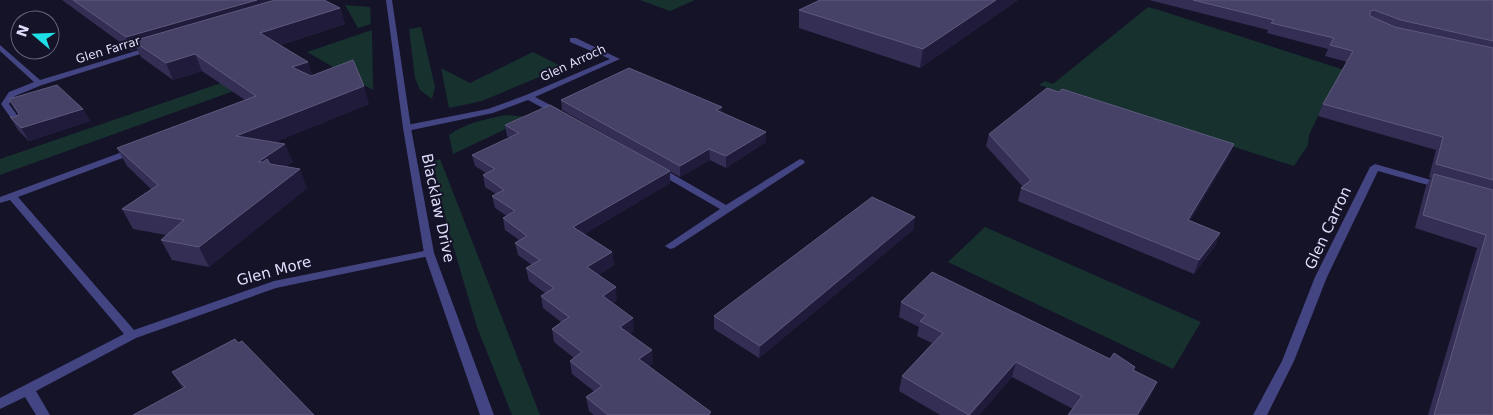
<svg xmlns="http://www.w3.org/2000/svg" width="1493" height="415" font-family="'DejaVu Sans',sans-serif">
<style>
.green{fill:#17312f}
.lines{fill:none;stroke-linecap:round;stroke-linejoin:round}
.minor{fill:#434482;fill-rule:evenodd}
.tertiary{fill:#434482;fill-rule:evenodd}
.wall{fill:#342e54}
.shaded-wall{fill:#201b3b}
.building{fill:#464166;stroke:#5e597d}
.labels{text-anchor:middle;stroke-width:4;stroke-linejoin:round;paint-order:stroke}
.far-street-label{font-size:12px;fill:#dfddfb;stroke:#151328}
.street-label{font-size:15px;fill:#dfddfb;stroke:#151328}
</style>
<rect width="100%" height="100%" fill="#151328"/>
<g class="green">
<polygon points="640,0 695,0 670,11"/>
<polygon points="345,5 370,7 371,24 358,28"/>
<polygon points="1148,7 1162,11 1493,118 1318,116 1309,135 1308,145 1294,166 1039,85 1045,81 1053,84"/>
<polygon points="421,27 435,87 432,99 420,90 415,78 409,29"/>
<polygon points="372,30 373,90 307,52"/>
<polygon points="533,52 563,67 482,101 449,108 441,68 470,83"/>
<polygon points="297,57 309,64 0,175 0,159"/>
<path d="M506,115L531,117L453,154L449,135C466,123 485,119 506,115Z"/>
<polygon points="440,159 540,415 512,415 477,327 447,225 433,162"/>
<polygon points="985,227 1201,322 1173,369 948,262"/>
</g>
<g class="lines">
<g class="minor">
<polygon points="570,38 576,38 620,59 535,97 560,110 560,114 554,114 528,100 493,113 407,131 403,128 407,125 488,109 526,95 610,59 570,42"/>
<polygon points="0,45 40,80 149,47 152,47 156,49 42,85 15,96 9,104 25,126 21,129 18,128 1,104 9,92 34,82 0,51"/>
<polygon points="133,148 138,151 136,153 18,197 134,330 274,281 429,250 434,253 429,256 276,288 136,338 36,391 50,415 36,415 25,397 0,409 0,398 124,334 10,200 0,203 0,197"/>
<polygon points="800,159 803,160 805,162 803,164 674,248 670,249 665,246 720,209 656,172 654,170 656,168 662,168 726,205"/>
<polygon points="1375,164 1445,184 1447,186 1442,189 1378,171 1327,277 1294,361 1267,415 1253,415 1282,361 1315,277 1370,167"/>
</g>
<polygon class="tertiary" points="386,0 392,0 411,128 434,253 494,415 480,415 424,253 403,128"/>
</g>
<g class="wall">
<polygon points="62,0 324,0 340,8 345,24 280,45 313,75 369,104 275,142 293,162 287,166 307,188 209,267 172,260 161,240 166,235 133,229 122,209 151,189 127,166 117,148 245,100 202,71 173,80 141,57 137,49 132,51"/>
<polygon points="820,0 1018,0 920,68 799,28 799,10"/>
<polygon points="1149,0 1493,0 1493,415 1428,415 1477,248 1415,228 1426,186 1431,178 1429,177 1436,150 1318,116 1323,104 1347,62 1325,56 1328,49 1267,33 1268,30"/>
<polygon points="9,99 83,109 90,121 29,141 18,130 10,117 16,117 19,115"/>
<polygon points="561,100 722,107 722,113 766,142 726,168 710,160 680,177 562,110"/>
<polygon points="505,125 670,183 584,234 612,252 614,265 598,275 617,300 613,303 634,331 630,334 653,363 649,366 711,415 594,415 589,411 586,397 595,392 572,374 570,361 574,358 554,342 552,329 561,322 543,308 541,296 545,293 529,281 526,268 532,265 518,255 515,243 519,240 505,230 503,218 507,216 495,208 492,196 496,194 485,187 483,175 486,173 475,166 472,155 510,138 507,136"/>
<polygon points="989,134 1229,156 1190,220 1220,233 1215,246 1194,274 1018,201 1021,188 1023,187 986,146"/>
<polygon points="914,229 759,358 714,329 714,316"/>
<polygon points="901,302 1110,359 1135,367 1134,371 1157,382 1150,397 1139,415 1068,415 1073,409 1012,377 979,415 940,415 899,391 902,376 932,343 917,336 919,327 899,317"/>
<polygon points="172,372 314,415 183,388 179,383"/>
</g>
<g class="shaded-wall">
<polygon points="257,0 300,0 133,41 137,49 132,51 126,37"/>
<polygon points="996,0 1018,0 920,68 923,49"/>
<polygon points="340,8 345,24 266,49 260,33"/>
<polygon points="195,54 202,71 173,80 166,63"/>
<polygon points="308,62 314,79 292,67"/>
<polygon points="364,86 369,104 244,155 236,136"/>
<polygon points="722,107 723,117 716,110"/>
<polygon points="83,109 90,121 29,141 21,128"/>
<polygon points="766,132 766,142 726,168 726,156"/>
<polygon points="285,144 293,162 266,181 258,162"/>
<polygon points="1234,144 1229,156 1183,233 1188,220"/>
<polygon points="709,149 710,160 680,177 680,166"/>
<polygon points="300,169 307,188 209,267 199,247"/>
<polygon points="670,171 670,183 575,240 573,227"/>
<polygon points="915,217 914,229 759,358 760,346"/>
<polygon points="1220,233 1215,246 1194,274 1199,260"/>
<polygon points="612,252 614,265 589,280 587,267"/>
<polygon points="616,287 617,300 604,309 603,296"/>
<polygon points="633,318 634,331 622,340 620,327"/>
<polygon points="652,350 653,363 641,373 639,359"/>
<polygon points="1016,362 1012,377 979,415 970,415"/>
<polygon points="1157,382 1150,397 1139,415 1137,415"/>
</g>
<g class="building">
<polygon points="73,0 257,0 126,37"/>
<polygon points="275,0 324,0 340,8 260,33 308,62 292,67 311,76 353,60 364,86 236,136 285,144 258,162 263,162 267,159 270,164 300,169 199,247 161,240 184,220 122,209 158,185 117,148 256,96 195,54 166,63 133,41"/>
<polygon points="820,0 996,0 923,49 799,10"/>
<polygon points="1193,0 1493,0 1493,41 1401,20 1374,10 1370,11 1370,16 1395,27 1493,48 1493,180 1436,164 1443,137 1323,104 1353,51 1330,45 1334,38 1271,23 1274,20"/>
<polygon points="629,68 722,107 716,110 766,132 726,156 709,149 680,166 561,100"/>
<polygon points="57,85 83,109 21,128 10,117 16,117 19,114 9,99"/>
<polygon points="1047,88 1059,92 1062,89 1234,144 1188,220 1220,233 1199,260 1021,188 1031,180 989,134"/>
<polygon points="550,105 670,171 573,227 612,252 587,267 616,287 603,296 633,318 620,327 652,350 639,359 711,412 708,415 608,415 586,397 602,386 570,361 582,352 552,329 569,317 541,296 554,288 526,268 540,260 515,243 527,236 503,218 515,211 492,196 504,190 483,175 495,169 472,155 519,133 505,125"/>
<polygon points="1434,174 1493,190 1493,415 1434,415 1486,235 1423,215"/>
<polygon points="872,197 915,217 760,346 714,316"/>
<polygon points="932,272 1110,359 1114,353 1135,367 1133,370 1157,382 1137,415 1068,415 1082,396 1016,362 969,415 902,376 943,333 920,321 926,315 901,302"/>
<polygon points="235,339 238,343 242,341 314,415 133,415 185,387 172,372"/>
</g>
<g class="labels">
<g class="far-street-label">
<text transform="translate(108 50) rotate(-17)" y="4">Glen Farrar</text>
<text transform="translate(573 63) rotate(-25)" y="4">Glen Arroch</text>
</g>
<g class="street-label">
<text transform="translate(438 208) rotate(78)" y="5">Blacklaw Drive</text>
<text transform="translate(1328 228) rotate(-65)" y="5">Glen Carron</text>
<text transform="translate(274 271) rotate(-15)" y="5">Glen More</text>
</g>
</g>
<g transform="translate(35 35) rotate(289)"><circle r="24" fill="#151328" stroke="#66647c"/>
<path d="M0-4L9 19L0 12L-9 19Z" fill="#1edee7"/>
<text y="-8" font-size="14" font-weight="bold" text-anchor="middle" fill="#dfddfb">N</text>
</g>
</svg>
